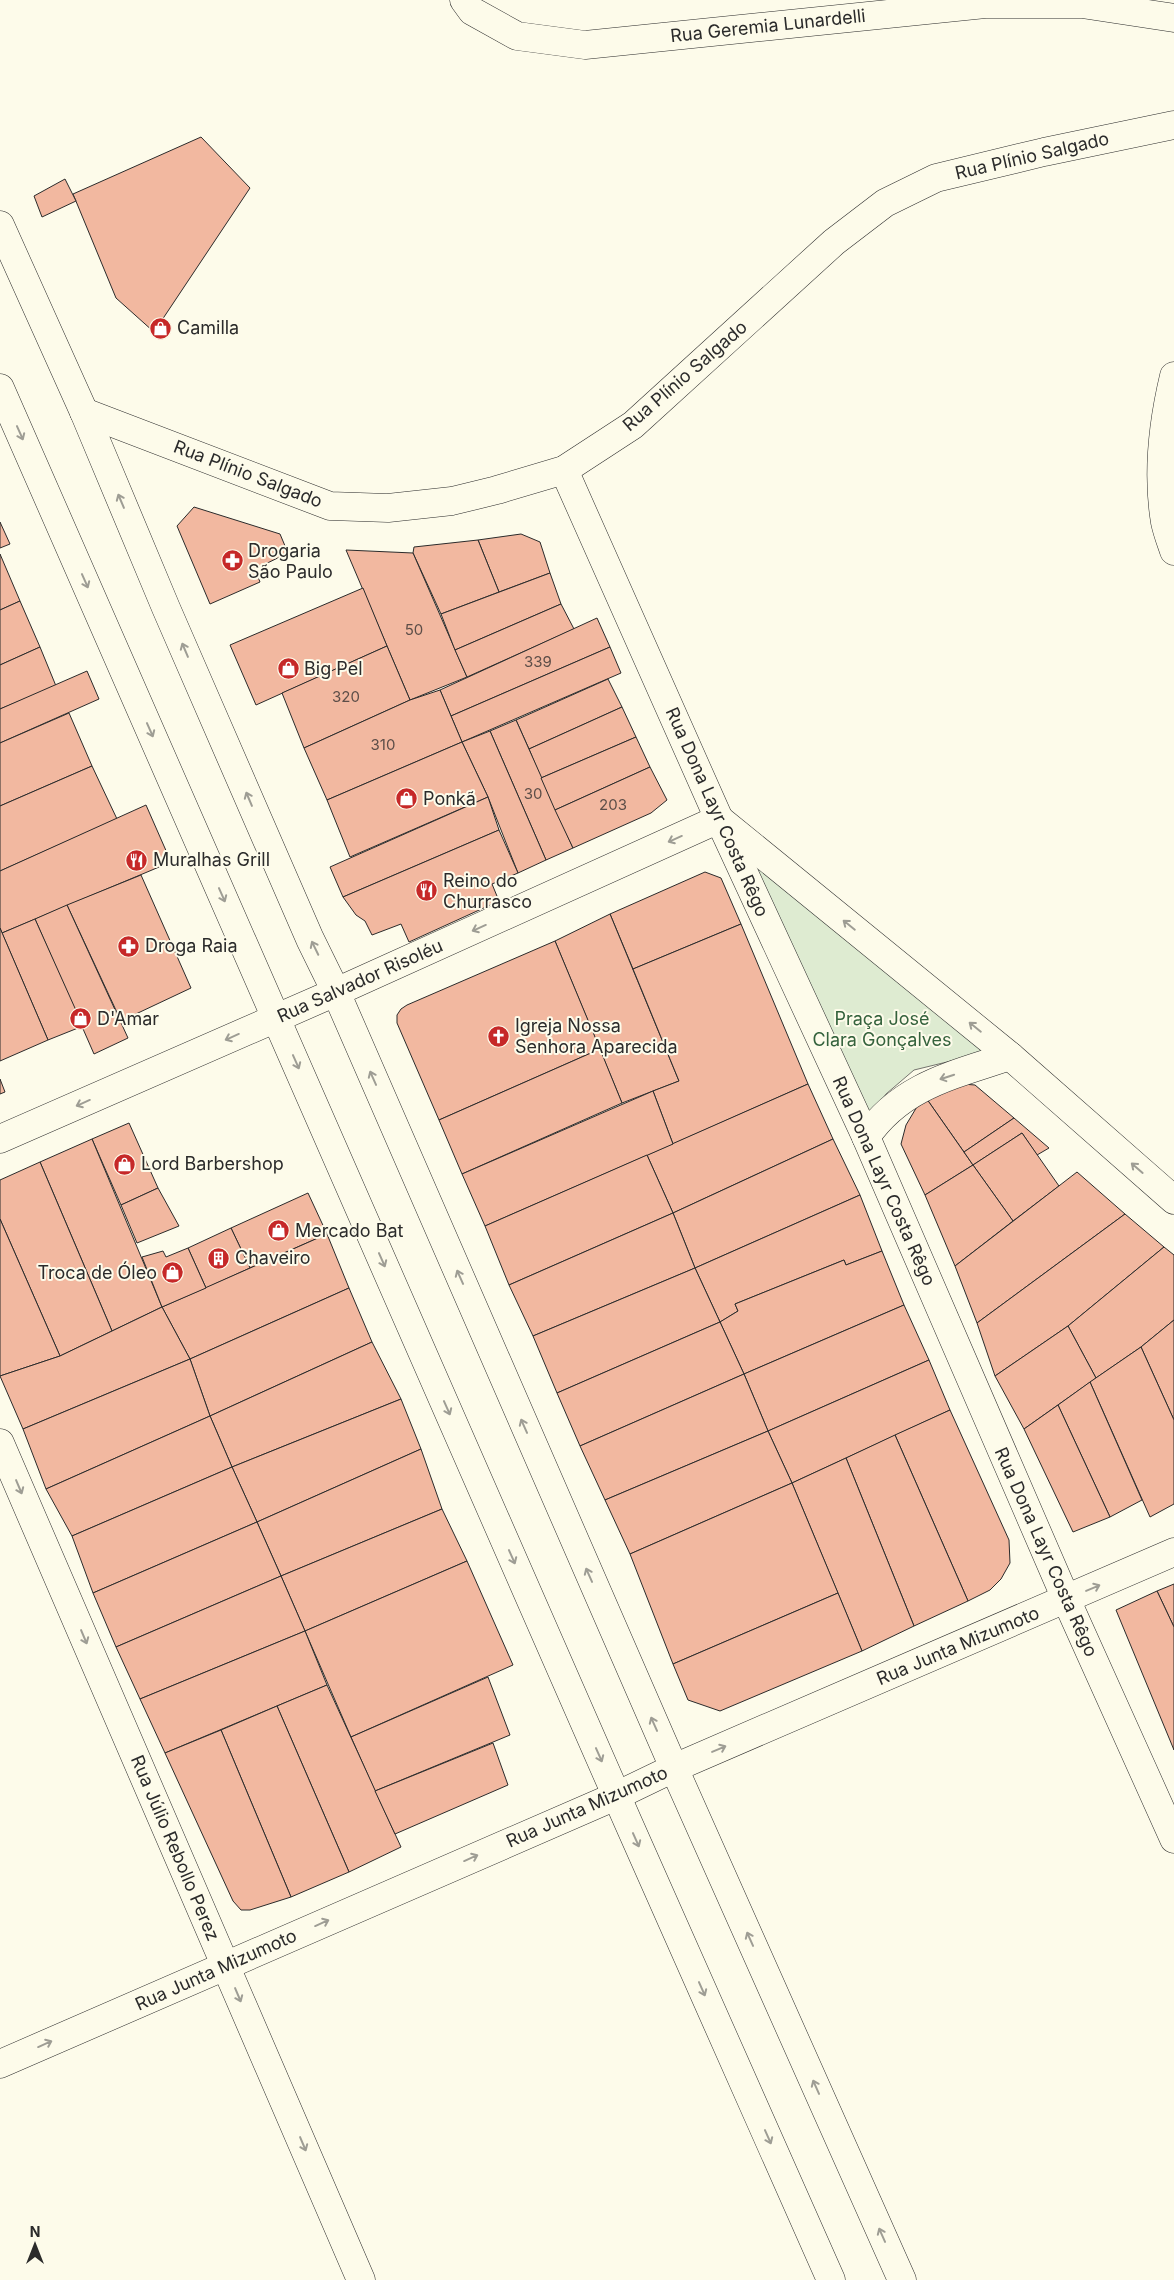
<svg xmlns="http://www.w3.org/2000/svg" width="1174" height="2280" font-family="Inter,sans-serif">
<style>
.green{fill:#deebd1;stroke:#74746e}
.building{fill:#f2b8a0;stroke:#2b2b2b}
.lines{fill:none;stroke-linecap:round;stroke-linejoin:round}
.minor-casing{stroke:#2b2b2b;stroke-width:29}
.tertiary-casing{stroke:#2b2b2b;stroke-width:29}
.secondary-casing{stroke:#2b2b2b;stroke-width:29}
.minor{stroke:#fdfbea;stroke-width:28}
.tertiary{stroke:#fdfbea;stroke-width:28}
.secondary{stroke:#fdfbea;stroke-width:28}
.oneway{stroke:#9e9d94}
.labels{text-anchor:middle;stroke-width:4;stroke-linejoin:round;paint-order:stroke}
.number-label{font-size:15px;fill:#5d4e48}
.street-label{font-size:18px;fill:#2b2b2b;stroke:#fdfbea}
.poi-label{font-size:18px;fill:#2b2b2b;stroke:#fdfbea;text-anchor:start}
.park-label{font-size:18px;fill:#34623c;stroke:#fdfbea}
</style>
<rect width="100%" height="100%" fill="#fdfbea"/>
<polygon class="green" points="744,843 988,1052 914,1070 886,1094 866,1121"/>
<g class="building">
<polygon points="201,137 250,188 154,332 116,298 73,194"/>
<polygon points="65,179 76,201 42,217 34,196"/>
<polygon points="194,507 280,534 288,553 255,569 260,582 210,604 177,526"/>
<polygon points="0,522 10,544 0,548"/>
<polygon points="521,534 540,542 550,573 499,592 478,540"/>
<polygon points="478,540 499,592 441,614 413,553 414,547"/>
<polygon points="346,550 413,553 467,677 410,700"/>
<polygon points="0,554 20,601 0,610"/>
<polygon points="550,573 561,604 455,650 441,614"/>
<polygon points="363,588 387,646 256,705 230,645"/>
<polygon points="20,601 40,647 0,665 0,610"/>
<polygon points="561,604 574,629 467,677 455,650"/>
<polygon points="597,618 610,647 451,716 440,690"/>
<polygon points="387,646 410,700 304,748 282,693"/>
<polygon points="40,647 56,686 0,709 0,665"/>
<polygon points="610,647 621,673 462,742 451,716"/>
<polygon points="87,671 99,699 0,743 0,709"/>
<polygon points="608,679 622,707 529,749 516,720"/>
<polygon points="440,690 462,742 327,800 304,748 410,700"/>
<polygon points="622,707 636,737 541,778 529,749"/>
<polygon points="69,713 92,766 0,806 0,743"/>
<polygon points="516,720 573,848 546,860 490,731"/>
<polygon points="490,731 546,860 518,873 488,797 462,742"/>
<polygon points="636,737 650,767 555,810 541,778"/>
<polygon points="462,742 488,797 350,857 327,800"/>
<polygon points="92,766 117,819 0,871 0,806"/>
<polygon points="650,767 667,800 651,813 573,848 555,810"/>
<polygon points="488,797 499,830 343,897 330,867"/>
<polygon points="146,805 171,862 2,933 0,928 0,871"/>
<polygon points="499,830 518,873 492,884 499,901 409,942 401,924 372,935 365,921 356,915 343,897"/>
<polygon points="705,872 721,878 741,924 633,969 610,914"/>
<polygon points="141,875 191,988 121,1021 67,905"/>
<polygon points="67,905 128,1038 94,1054 35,919"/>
<polygon points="610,914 679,1081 622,1103 555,941"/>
<polygon points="35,919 83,1026 48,1040 2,933"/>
<polygon points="741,924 808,1084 673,1144 653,1091 679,1081 633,969"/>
<polygon points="0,928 48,1040 0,1061"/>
<polygon points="555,941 600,1049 439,1120 397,1023 397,1015 401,1009 407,1005"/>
<polygon points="600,1049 622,1103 462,1174 439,1120"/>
<polygon points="0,1079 5,1092 0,1094"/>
<polygon points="949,1083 975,1085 1014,1118 964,1152 924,1095"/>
<polygon points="808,1084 833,1139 673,1213 647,1155"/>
<polygon points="653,1091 673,1144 485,1226 462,1174"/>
<polygon points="924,1095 973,1165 925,1195 901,1144 906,1125"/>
<polygon points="1014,1118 1049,1148 1037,1155 1022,1133 973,1165 964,1152"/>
<polygon points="129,1123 158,1188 121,1205 92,1139"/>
<polygon points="1022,1133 1059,1186 1013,1221 973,1165"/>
<polygon points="92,1139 162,1307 112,1331 40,1162"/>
<polygon points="833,1139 860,1195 695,1268 673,1213"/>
<polygon points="647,1155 673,1213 509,1285 485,1226"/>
<polygon points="40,1162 112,1331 60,1356 0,1219 0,1180"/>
<polygon points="973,1165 1013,1221 955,1266 925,1195"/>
<polygon points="1077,1172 1125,1214 977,1323 955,1266"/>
<polygon points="158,1188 179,1226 137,1243 121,1205"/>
<polygon points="308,1193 327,1234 250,1268 231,1228"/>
<polygon points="860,1195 882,1251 846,1265 844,1260 735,1304 738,1311 720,1322 695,1268"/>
<polygon points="673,1213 695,1268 533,1336 509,1285"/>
<polygon points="1125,1214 1164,1247 1068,1326 995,1376 977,1323"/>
<polygon points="0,1219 60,1356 0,1376"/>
<polygon points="231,1228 250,1268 206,1288 188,1248"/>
<polygon points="327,1234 349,1288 190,1359 162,1307"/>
<polygon points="1164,1247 1174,1255 1174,1320 1141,1347 1096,1378 1068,1326"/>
<polygon points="188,1248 206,1288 162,1307 142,1257 163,1251 166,1257"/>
<polygon points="882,1251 904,1305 744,1374 720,1322 738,1311 735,1304 844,1260 846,1265"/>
<polygon points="695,1268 720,1322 557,1393 533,1336"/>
<polygon points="349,1288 372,1342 210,1416 190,1359"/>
<polygon points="904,1305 929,1360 768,1431 744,1374"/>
<polygon points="162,1307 190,1359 23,1429 0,1376 60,1356"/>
<polygon points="1174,1320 1174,1420 1141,1347"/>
<polygon points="720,1322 744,1374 580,1446 557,1393"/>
<polygon points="1068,1326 1096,1378 1024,1429 995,1376"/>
<polygon points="372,1342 401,1399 232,1467 210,1416"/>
<polygon points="1141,1347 1174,1420 1174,1504 1150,1517 1090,1382"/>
<polygon points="190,1359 210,1416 46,1489 23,1429"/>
<polygon points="929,1360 950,1410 792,1483 768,1431"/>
<polygon points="744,1374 768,1431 605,1500 580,1446"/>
<polygon points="1090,1382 1142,1500 1110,1517 1058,1405"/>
<polygon points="401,1399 421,1449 257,1522 232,1467"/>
<polygon points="1058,1405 1110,1517 1073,1532 1024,1429"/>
<polygon points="950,1410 1009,1540 1010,1563 1001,1579 990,1590 968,1601 895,1435"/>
<polygon points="210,1416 232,1467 72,1536 46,1489"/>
<polygon points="768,1431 792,1483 630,1554 605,1500"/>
<polygon points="895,1435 968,1601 914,1626 846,1458"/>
<polygon points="421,1449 442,1509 281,1576 257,1522"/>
<polygon points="846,1458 914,1626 862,1651 792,1483"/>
<polygon points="232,1467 257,1522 93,1593 72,1536"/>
<polygon points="792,1483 838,1593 673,1664 630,1554"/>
<polygon points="442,1509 467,1561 305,1631 281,1576"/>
<polygon points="257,1522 281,1576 116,1647 93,1593"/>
<polygon points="467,1561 513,1665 351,1737 305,1631"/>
<polygon points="281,1576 305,1631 140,1699 116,1647"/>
<polygon points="1174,1584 1174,1627 1157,1591"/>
<polygon points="1157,1591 1174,1627 1174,1750 1116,1610"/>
<polygon points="838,1593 862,1651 720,1711 688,1700 673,1664"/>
<polygon points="305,1631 327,1685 165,1753 140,1699"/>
<polygon points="488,1677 510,1735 375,1791 351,1737"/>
<polygon points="327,1685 401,1847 349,1872 277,1706"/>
<polygon points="277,1706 349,1872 291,1897 221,1730"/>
<polygon points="221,1730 291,1897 250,1910 241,1910 233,1901 165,1753"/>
<polygon points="493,1743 508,1785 395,1834 375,1791"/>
</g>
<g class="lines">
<defs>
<g id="minor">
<polyline points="464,0 472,11 517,36 585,45 985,4 1082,4 1174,18"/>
<path d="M1174,376C1163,422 1157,474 1165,522C1167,532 1171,542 1174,551"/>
<polyline points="84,412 330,506 388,508 452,501 497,490 564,470 633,425 834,242 885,203 936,178 1044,152 1174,125"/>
<polyline points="564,470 719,819 866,1137 1066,1599 1174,1839"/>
<polyline points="336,992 719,819 1010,1056 1174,1200"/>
<path d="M866,1137C902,1085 954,1075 1010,1056"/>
<polyline points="0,1443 361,2280"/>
</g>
<g id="tertiary">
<polyline points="0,1139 336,992"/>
<polyline points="0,2064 616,1796 674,1768 1174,1552"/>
</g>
<g id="secondary">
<polyline points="0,225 84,412 166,608 310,939 336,992 674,1768 902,2280"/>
<polyline points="0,388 628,1822 831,2280"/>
</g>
</defs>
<use href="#minor" class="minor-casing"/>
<use href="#tertiary" class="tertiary-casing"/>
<use href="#secondary" class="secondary-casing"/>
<use href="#minor" class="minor"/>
<use href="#tertiary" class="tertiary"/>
<use href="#secondary" class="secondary"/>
</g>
<defs><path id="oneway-shaft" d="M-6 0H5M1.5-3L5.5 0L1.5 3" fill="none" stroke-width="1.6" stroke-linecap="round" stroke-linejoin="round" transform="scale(1.25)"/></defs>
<g class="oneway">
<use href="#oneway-shaft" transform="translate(20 433) rotate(66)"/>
<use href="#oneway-shaft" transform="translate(121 501) rotate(-113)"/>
<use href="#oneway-shaft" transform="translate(85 581) rotate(66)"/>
<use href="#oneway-shaft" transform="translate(185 650) rotate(-113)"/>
<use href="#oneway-shaft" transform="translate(150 730) rotate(66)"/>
<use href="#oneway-shaft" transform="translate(249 799) rotate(-113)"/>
<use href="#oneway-shaft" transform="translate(675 839) rotate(156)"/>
<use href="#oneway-shaft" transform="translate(222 895) rotate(66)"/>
<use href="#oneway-shaft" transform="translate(849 925) rotate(-141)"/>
<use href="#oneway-shaft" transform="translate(479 928) rotate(156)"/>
<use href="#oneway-shaft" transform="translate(315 948) rotate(-116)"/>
<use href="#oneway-shaft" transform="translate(975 1027) rotate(-141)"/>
<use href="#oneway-shaft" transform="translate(232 1037) rotate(156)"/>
<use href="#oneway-shaft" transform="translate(296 1062) rotate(66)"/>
<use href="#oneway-shaft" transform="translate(947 1077) rotate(162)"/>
<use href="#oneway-shaft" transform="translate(373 1078) rotate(-114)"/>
<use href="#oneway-shaft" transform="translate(83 1103) rotate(156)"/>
<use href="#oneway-shaft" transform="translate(1137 1168) rotate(-139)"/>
<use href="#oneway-shaft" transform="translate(382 1260) rotate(66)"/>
<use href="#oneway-shaft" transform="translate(460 1277) rotate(-114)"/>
<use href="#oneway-shaft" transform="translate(447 1408) rotate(66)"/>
<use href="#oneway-shaft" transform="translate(524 1426) rotate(-114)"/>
<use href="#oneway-shaft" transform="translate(19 1487) rotate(67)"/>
<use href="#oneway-shaft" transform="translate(512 1557) rotate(66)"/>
<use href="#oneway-shaft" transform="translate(589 1575) rotate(-114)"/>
<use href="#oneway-shaft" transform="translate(1093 1588) rotate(-23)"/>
<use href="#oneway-shaft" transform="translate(84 1637) rotate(67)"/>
<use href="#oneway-shaft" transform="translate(654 1724) rotate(-114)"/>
<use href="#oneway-shaft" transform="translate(719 1749) rotate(-23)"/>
<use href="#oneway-shaft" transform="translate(599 1755) rotate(66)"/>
<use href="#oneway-shaft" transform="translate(636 1840) rotate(66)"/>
<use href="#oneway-shaft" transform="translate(471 1858) rotate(-24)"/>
<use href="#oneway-shaft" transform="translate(322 1923) rotate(-24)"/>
<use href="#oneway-shaft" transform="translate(750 1939) rotate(-114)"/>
<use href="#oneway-shaft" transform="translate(702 1989) rotate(66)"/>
<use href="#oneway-shaft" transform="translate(238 1995) rotate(67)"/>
<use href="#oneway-shaft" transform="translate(45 2044) rotate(-24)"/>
<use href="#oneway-shaft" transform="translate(816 2087) rotate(-114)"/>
<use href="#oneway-shaft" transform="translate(768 2137) rotate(66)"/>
<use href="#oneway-shaft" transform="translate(303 2144) rotate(67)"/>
<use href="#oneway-shaft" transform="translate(882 2235) rotate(-114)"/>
</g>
<defs>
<symbol id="shop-disc" viewBox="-11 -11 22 22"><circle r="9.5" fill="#c62828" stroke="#fdfbea"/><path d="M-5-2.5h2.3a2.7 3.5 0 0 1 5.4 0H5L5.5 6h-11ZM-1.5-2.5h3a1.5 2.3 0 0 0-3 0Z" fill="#fff"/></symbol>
<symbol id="pharmacy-disc" viewBox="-11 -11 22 22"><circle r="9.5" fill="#c62828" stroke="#fdfbea"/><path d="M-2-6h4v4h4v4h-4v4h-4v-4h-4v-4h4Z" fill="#fff"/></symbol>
<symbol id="restaurant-disc" viewBox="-11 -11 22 22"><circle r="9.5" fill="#c62828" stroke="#fdfbea"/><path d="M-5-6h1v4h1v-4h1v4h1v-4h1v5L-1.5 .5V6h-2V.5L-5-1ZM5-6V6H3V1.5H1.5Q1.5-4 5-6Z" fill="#fff"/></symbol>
<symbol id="church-disc" viewBox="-11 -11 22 22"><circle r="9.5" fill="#c62828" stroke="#fdfbea"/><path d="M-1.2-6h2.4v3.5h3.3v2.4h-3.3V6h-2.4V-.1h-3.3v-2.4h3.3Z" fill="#fff"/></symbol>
<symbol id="building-disc" viewBox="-11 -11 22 22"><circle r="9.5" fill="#c62828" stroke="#fdfbea"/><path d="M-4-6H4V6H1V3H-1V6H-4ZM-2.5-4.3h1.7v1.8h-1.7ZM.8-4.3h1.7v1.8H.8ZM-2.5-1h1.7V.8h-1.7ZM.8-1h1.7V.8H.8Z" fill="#fff"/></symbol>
</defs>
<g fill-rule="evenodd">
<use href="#shop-disc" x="148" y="316" width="25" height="25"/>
<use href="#pharmacy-disc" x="220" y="548" width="25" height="25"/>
<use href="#shop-disc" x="276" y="656" width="25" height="25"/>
<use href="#shop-disc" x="394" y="786" width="25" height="25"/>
<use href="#restaurant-disc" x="124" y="848" width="25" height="25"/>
<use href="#restaurant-disc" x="414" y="878" width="25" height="25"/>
<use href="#pharmacy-disc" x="116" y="934" width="25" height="25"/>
<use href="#shop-disc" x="68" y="1006" width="25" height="25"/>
<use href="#church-disc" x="486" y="1024" width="25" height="25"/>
<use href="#shop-disc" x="112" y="1152" width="25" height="25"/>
<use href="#shop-disc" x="266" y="1218" width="25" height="25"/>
<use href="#building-disc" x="206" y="1246" width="25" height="25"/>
<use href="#shop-disc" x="160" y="1260" width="25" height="25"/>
</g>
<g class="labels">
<g class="number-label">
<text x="414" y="635">50</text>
<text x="538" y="667">339</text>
<text x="346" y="702">320</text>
<text x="383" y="750">310</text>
<text x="533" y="799">30</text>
<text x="613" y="810">203</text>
</g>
<g class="street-label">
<text transform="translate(768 26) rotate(-6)" y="6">Rua Geremia Lunardelli</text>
<text transform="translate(1032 156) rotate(-13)" y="6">Rua Plínio Salgado</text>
<text transform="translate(685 376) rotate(-41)" y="6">Rua Plínio Salgado</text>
<text transform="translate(248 474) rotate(21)" y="6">Rua Plínio Salgado</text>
<text transform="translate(717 812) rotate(66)" y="6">Rua Dona Layr Costa Rêgo</text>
<text transform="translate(360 981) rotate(-24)" y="6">Rua Salvador Risoléu</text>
<text transform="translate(884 1181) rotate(66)" y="6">Rua Dona Layr Costa Rêgo</text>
<text transform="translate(1046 1552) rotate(66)" y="6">Rua Dona Layr Costa Rêgo</text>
<text transform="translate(958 1646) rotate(-23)" y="6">Rua Junta Mizumoto</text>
<text transform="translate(587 1807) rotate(-24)" y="6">Rua Junta Mizumoto</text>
<text transform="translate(175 1848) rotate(67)" y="6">Rua Júlio Rebollo Perez</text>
<text transform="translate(216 1970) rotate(-24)" y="6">Rua Junta Mizumoto</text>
</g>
<g class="poi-label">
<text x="177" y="334">Camilla</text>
<text x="248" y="557">Drogaria<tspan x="248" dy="21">São Paulo</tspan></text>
<text x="304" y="675">Big Pel</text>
<text x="423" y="805">Ponkã</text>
<text x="153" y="866">Muralhas Grill</text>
<text x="443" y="887">Reino do<tspan x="443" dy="21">Churrasco</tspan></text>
<text x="145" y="952">Droga Raia</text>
<text x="97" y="1025">D'Amar</text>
<text x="515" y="1032">Igreja Nossa<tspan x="515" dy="21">Senhora Aparecida</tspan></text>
<text x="141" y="1170">Lord Barbershop</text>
<text x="295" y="1237">Mercado Bat</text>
<text x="235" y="1264">Chaveiro</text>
<text x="157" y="1279" text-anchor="end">Troca de Óleo</text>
</g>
<g class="park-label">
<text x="882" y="1025">Praça José<tspan x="882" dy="21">Clara Gonçalves</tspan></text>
</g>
</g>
<g transform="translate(35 2245)" stroke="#fdfbea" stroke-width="4" paint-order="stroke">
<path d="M0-4L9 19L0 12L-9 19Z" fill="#2b2b2b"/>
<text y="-8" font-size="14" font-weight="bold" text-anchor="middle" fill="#2b2b2b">N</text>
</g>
</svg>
